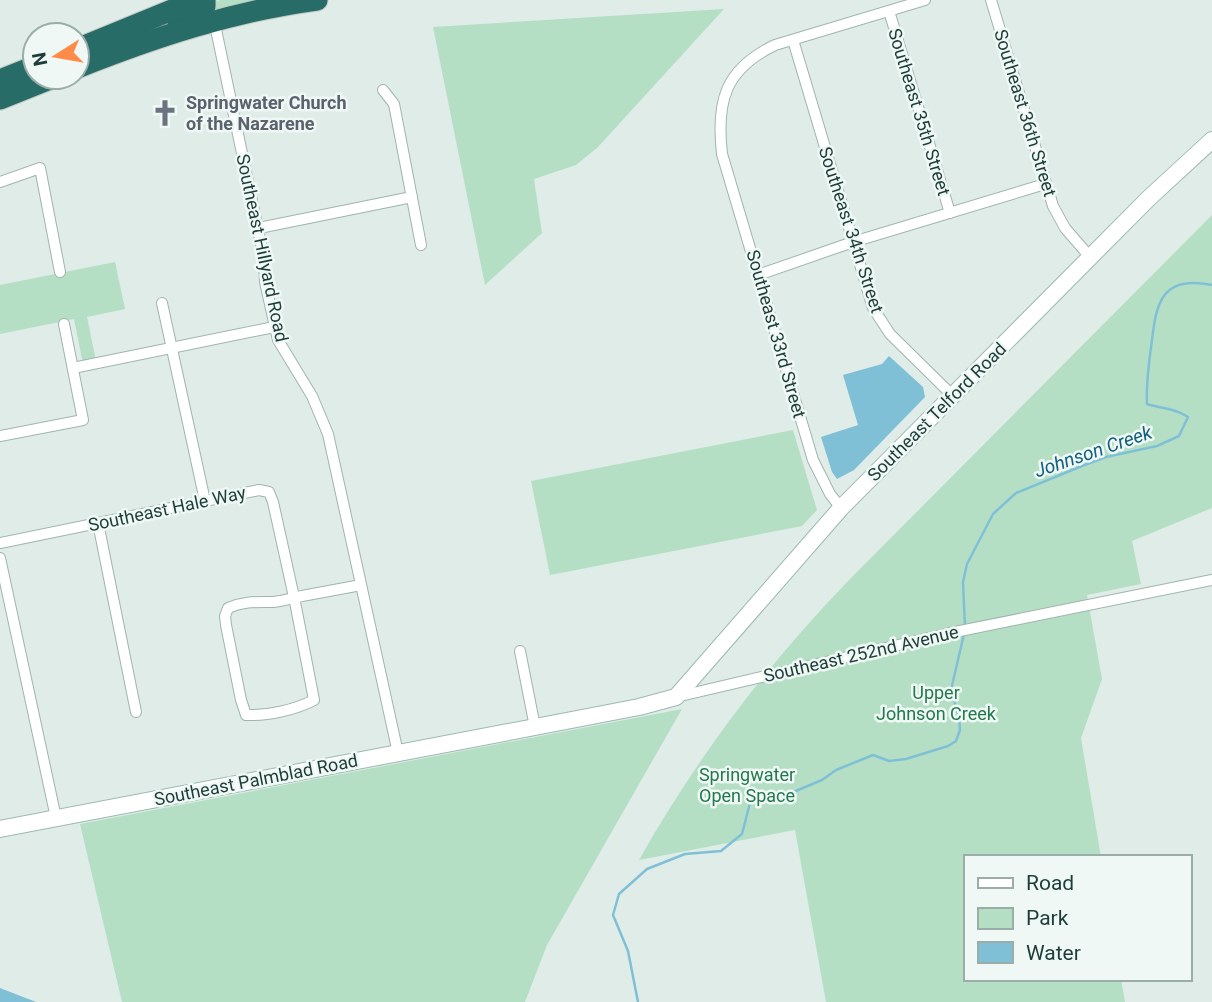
<svg xmlns="http://www.w3.org/2000/svg" width="1212" height="1002" font-family="Roboto,sans-serif">
<style>
.green{fill:#b5dfc5}
.water{fill:#80c0d7}
.lines{fill:none;stroke-linecap:round;stroke-linejoin:round}
.stream{stroke:#80c0d7;stroke-width:2.5}
.street-casing{stroke:#a1b4af;stroke-width:12}
.secondary-casing{stroke:#9cb9b2;stroke-width:18}
.highway-casing{stroke:#c0c9c7;stroke-width:23}
.street{stroke:#fff;stroke-width:10}
.secondary{stroke:#fff;stroke-width:16}
.highway{stroke:#276c66;stroke-width:21}
.labels{text-anchor:middle;stroke-width:5;stroke-linejoin:round;paint-order:stroke}
.worship-label{font-size:18px;font-weight:bold;fill:#5b616d;stroke:#eff8f5;text-anchor:start}
.street-label{font-size:18px;fill:#1e3d38;stroke:#eff8f5}
.park-label{font-size:18px;fill:#24784e;stroke:#eff8f5}
.water-label{font-size:19px;font-style:italic;fill:#12607f;stroke:#eff8f5}
</style>
<rect width="100%" height="100%" fill="#dfece7"/>
<g class="green">
<polygon points="220,0 262,0 210,13 212,3"/>
<polygon points="724,9 598,147 576,165 534,179 542,233 485,285 433,27"/>
<path d="M1212,215V508L1132,541L1141,584L1087,595L1102,679L1081,738L1101,857H965V979H1121L1125,1002H826L795,830L639,860C697,757 767,665 849,580Z"/>
<polygon points="115,262 125,309 87,317 96,361 84,362 82,359 74,319 0,334 0,285"/>
<polygon points="793,430 817,510 802,526 550,575 531,481"/>
<polygon points="682,709 547,945 525,1002 122,1002 80,824"/>
</g>
<g class="water">
<polygon points="889,356 923,387 925,397 854,470 837,479 832,472 821,437 858,425 843,375 882,364"/>
<polygon points="0,988 36,1002 0,1002"/>
</g>
<g class="lines">
<g class="stream">
<path d="M965,627L963,582L967,564L993,514L1016,493L1082,466L1106,457L1157,446L1179,436L1188,417C1175,408 1162,409 1147,404C1146,385 1148,373 1150,355C1156,313 1154,273 1212,285"/>
<polyline points="638,1002 628,951 613,915 619,894 647,869 685,854 721,851 742,834 750,803 773,800 791,793 822,780 836,770 873,755 889,761 906,759 948,746 956,741 960,730 959,717 951,690 964,634"/>
</g>
<defs>
<g id="street">
<polyline points="991,0 1053,206 1065,228 1090,257"/>
<polyline points="889,11 950,213"/>
<polyline points="214,20 264,258 265,282 278,340 312,396 328,434 398,753"/>
<polyline points="793,40 873,308 890,334 953,396"/>
<polyline points="383,90 394,104 421,245"/>
<polyline points="0,182 40,168 60,272"/>
<polyline points="259,228 412,197"/>
<polyline points="758,275 853,242 1045,184"/>
<polyline points="162,303 205,501"/>
<polyline points="73,368 274,327"/>
<polyline points="0,436 83,420 64,324"/>
<path d="M841,508L830,494L813,460L722,154C716,101 725,69 775,45L925,0"/>
<polyline points="98,523 136,712"/>
<path d="M0,543L259,490L269,492L273,502L292,588L296,607L314,700C295,710 267,716 246,715L241,700L226,625L225,616L228,608C244,601 256,602 273,602C283,601 293,598 302,596L361,585"/>
<polyline points="0,558 56,818"/>
<polyline points="520,651 535,727"/>
<polyline points="676,697 950,633 1212,580"/>
</g>
<polyline id="secondary" points="0,829 535,727 639,707 676,697 841,508 1149,198 1212,140"/>
<g id="highway">
<polyline points="177,19 202,8 205,6 205,0"/>
<polyline points="77,49 189,3"/>
<path d="M77,68C155,37 234,11 317,0"/>
<polyline points="0,80 35,66"/>
<polyline points="0,99 55,77"/>
</g>
</defs>
<use href="#street" class="street-casing"/>
<use href="#secondary" class="secondary-casing"/>
<use href="#highway" class="highway-casing"/>
<use href="#street" class="street"/>
<use href="#secondary" class="secondary"/>
<use href="#highway" class="highway"/>
</g>
<defs>
<symbol id="church-bare" viewBox="-9 -9 18 18"><path d="M-1.2-6h2.4v3.5h3.3v2.4h-3.3V6h-2.4V-.1h-3.3v-2.4h3.3Z" fill="#6b7280" stroke="#eff8f5" stroke-width="2.5" paint-order="stroke"/></symbol>
</defs>
<g fill-rule="evenodd">
<use href="#church-bare" x="146" y="94" width="38" height="38"/>
</g>
<g class="labels">
<g class="worship-label">
<text x="186" y="109">Springwater Church<tspan x="186" dy="21">of the Nazarene</tspan></text>
</g>
<g class="street-label">
<text transform="translate(919 112) rotate(73)" y="6">Southeast 35th Street</text>
<text transform="translate(1025 113) rotate(73)" y="6">Southeast 36th Street</text>
<text transform="translate(851 230) rotate(72)" y="6">Southeast 34th Street</text>
<text transform="translate(262 248) rotate(78)" y="6">Southeast Hillyard Road</text>
<text transform="translate(776 334) rotate(74)" y="6">Southeast 33rd Street</text>
<text transform="translate(937 412) rotate(-45)" y="6">Southeast Telford Road</text>
<text transform="translate(167 509) rotate(-12)" y="6">Southeast Hale Way</text>
<text transform="translate(861 654) rotate(-13)" y="6">Southeast 252nd Avenue</text>
<text transform="translate(256 780) rotate(-11)" y="6">Southeast Palmblad Road</text>
</g>
<g class="park-label">
<text x="936" y="699">Upper<tspan x="936" dy="21">Johnson Creek</tspan></text>
<text x="747" y="781">Springwater<tspan x="747" dy="21">Open Space</tspan></text>
</g>
<g class="water-label">
<text transform="translate(1093 451) rotate(-19)" y="7">Johnson Creek</text>
</g>
</g>
<rect x="964" y="855" width="228" height="126" fill="#eff8f5" stroke="#9bada9" stroke-width="2"/>
<rect x="978" y="878" width="35" height="10" fill="#ffffff" stroke="#9bada9" stroke-width="2"/>
<text x="1026" y="890" font-size="21" fill="#1e3d38">Road</text>
<rect x="978" y="908" width="35" height="21" fill="#b5dfc5" stroke="#9bada9" stroke-width="2"/>
<text x="1026" y="925" font-size="21" fill="#1e3d38">Park</text>
<rect x="978" y="942" width="35" height="21" fill="#80c0d7" stroke="#9bada9" stroke-width="2"/>
<text x="1026" y="960" font-size="21" fill="#1e3d38">Water</text>
<g transform="translate(56 56) rotate(259)"><circle r="33" fill="#eff8f5" stroke="#9bada9" stroke-width="2"/>
<path d="M0-5L12 26L0 18L-12 26Z" fill="#ff8b49"/>
<text y="-10" font-size="19" font-weight="bold" text-anchor="middle" fill="#1e3d38">N</text>
</g>
</svg>
